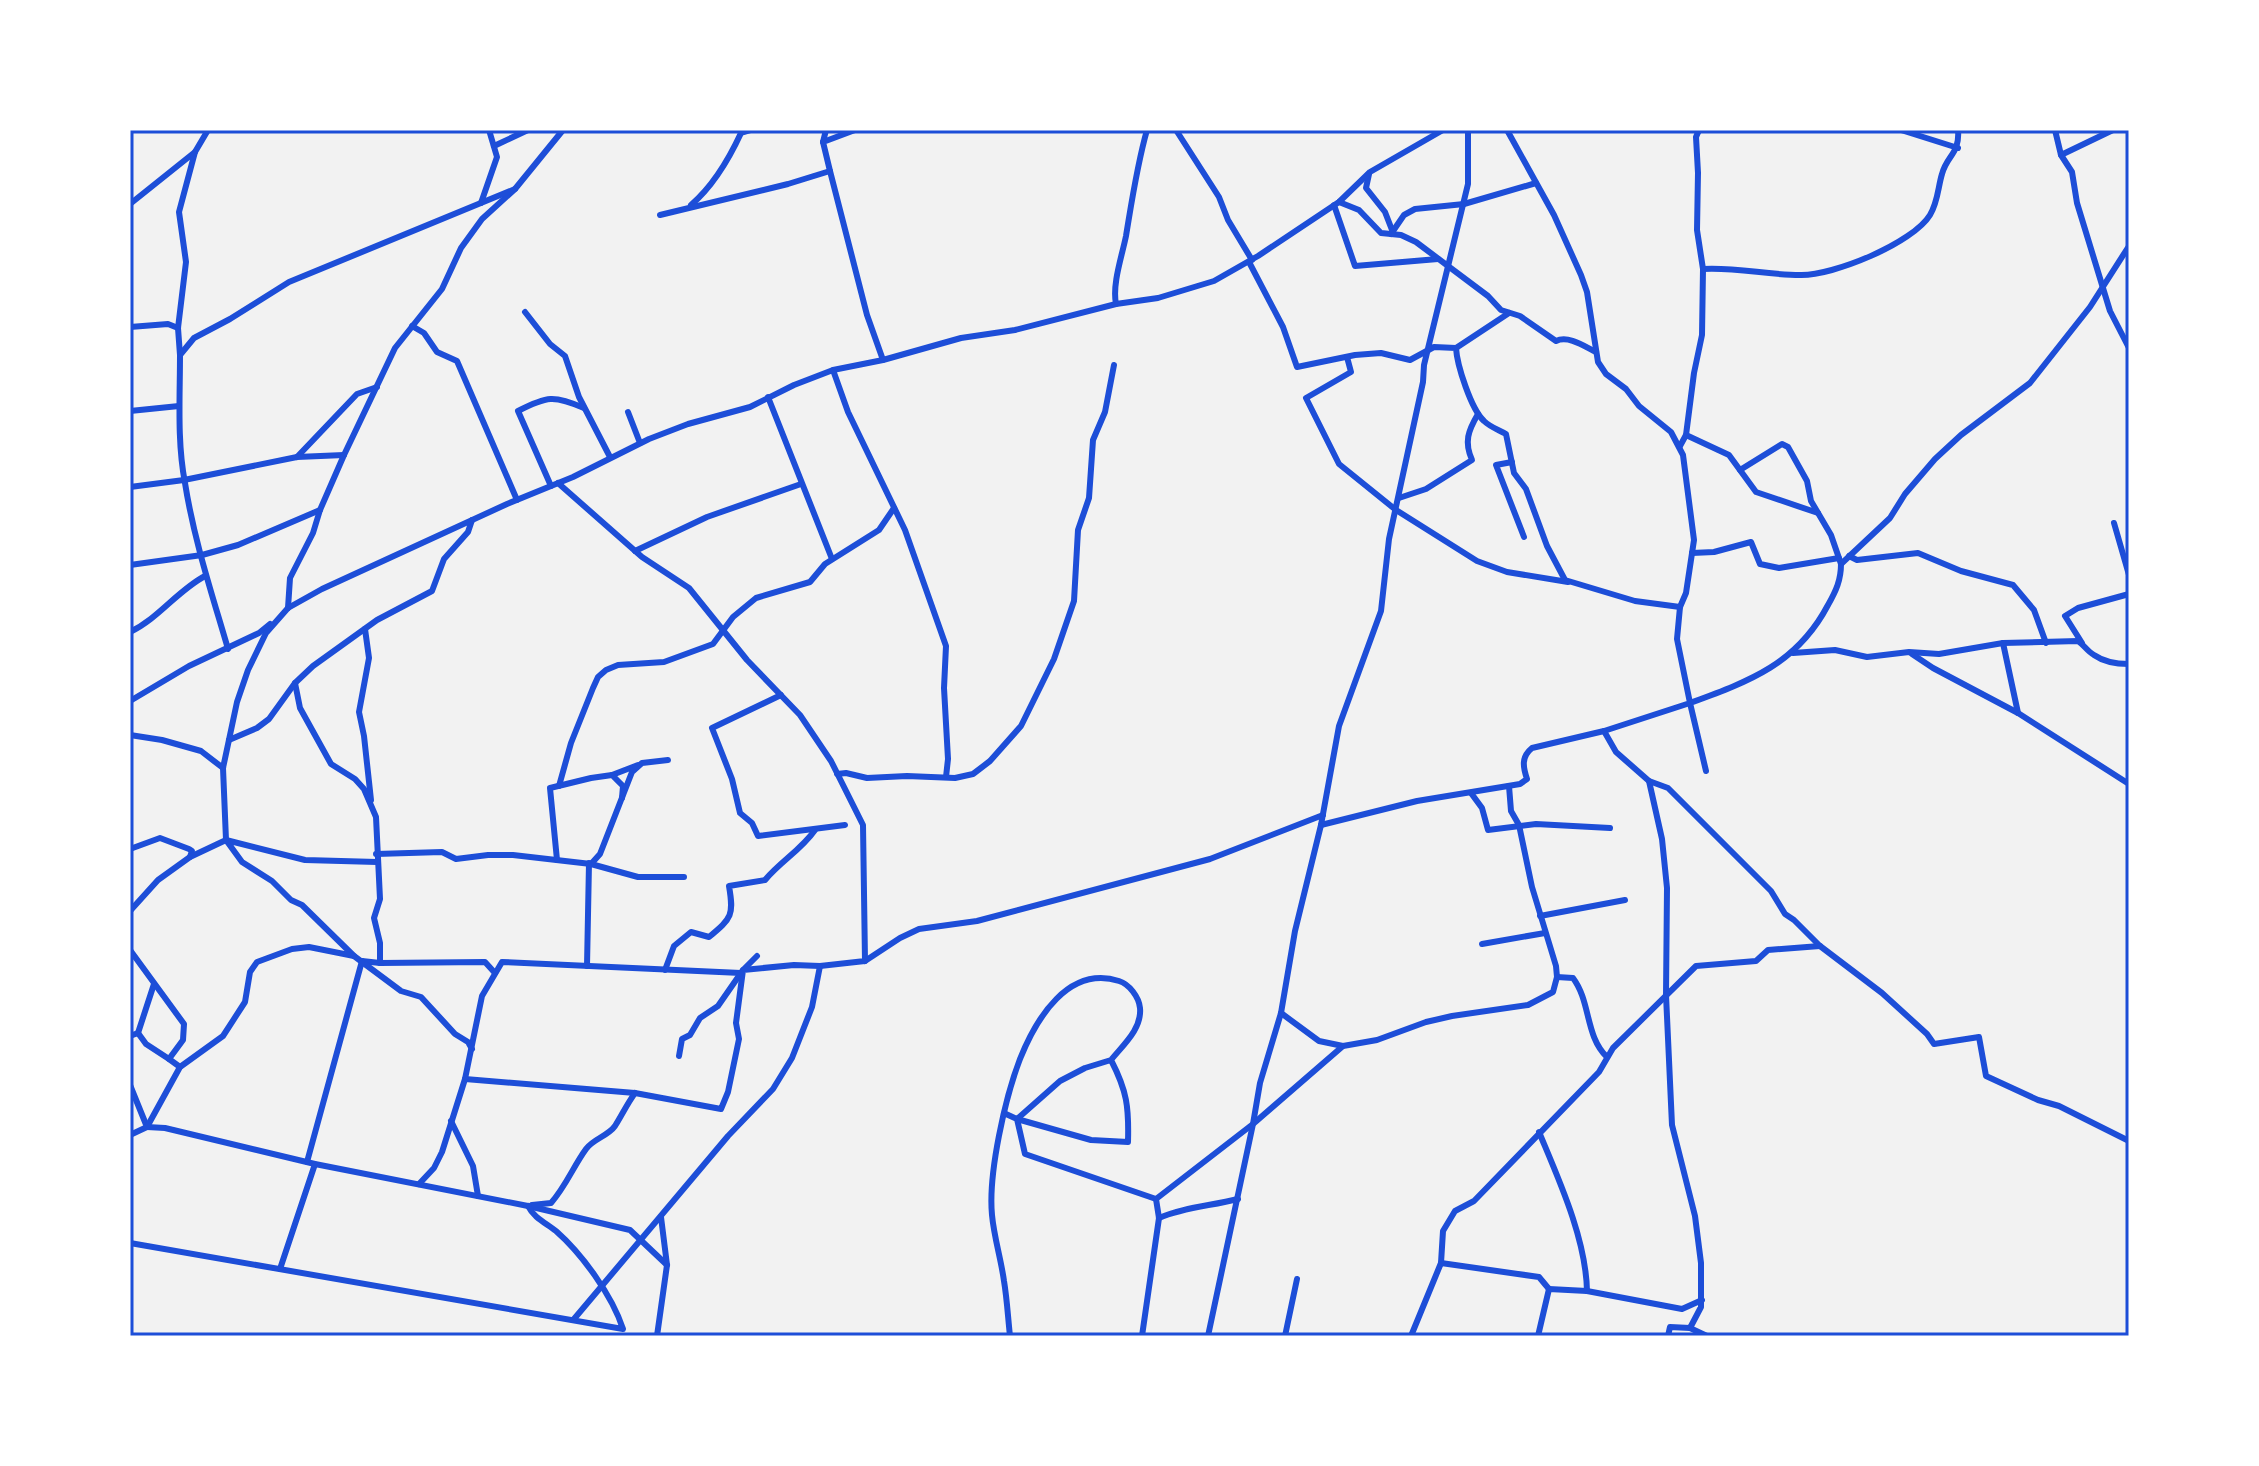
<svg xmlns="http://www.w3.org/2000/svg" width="2259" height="1466" font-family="'Space Grotesk',sans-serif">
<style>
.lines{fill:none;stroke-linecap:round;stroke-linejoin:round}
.minor{stroke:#1d4ed8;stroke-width:6}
.neatline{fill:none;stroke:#1d4ed8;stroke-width:3}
</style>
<rect width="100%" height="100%" fill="#f2f2f2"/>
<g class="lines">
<g class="minor">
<polyline points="1176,130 1219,197 1228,220 1252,260"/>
<polyline points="1507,130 1554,215 1581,275 1587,292 1598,362 1606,374 1626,389 1639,406 1671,432 1683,455 1694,540 1686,593 1680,607 1677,639 1690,703 1604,731 1616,752 1649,781 1662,839 1667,888 1666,995 1672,1125 1695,1216 1701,1263 1701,1307 1690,1328 1670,1327 1668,1336"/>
<polyline points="1901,130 1958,148"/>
<polyline points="2055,130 2061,155 2072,172 2077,203 2110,311 2129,348"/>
<polyline points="823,142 826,130"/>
<polyline points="494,146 528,130"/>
<polyline points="2061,155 2113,130"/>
<polyline points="830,171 823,142 855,130"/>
<polyline points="1369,174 1366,188 1385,212 1392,230"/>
<path d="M1339,202L1359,210L1381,233L1401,235L1416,242L1488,296L1501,310L1520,316L1556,341C1568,335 1584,346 1596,352"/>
<polyline points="481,203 497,157 489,130"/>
<polyline points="130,204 195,152 208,130"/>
<path d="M691,205C713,186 729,159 741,133L751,130"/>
<polyline points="1334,205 1355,266 1438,259"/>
<polyline points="660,215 788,184 830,171 867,315 883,360"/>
<polyline points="1391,234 1404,215 1415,209 1464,204 1536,183"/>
<path d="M1249,262L1283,327L1297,367L1355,355L1381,353L1410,360L1434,347L1456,348C1457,365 1471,409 1484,421C1490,427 1499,430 1506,434L1514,473L1526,489L1547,546L1565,580L1635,601L1680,607"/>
<path d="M1703,269C1736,267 1767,275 1800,275C1833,276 1913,243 1930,215C1938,202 1938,187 1942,174C1947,155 1960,154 1958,130"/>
<path d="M1116,304C1112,284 1122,256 1126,236C1132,200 1137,165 1147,130"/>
<polyline points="525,312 550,344 565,356 579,397 610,457"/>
<polyline points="412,326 424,333 437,352 457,361 517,500"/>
<polyline points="130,327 168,324 178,328"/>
<polyline points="1456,348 1509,313"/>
<polyline points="180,355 178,328 186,262 179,212 195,152"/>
<polyline points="1347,357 1351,372 1306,398 1339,464 1396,510 1477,561 1507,572 1568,582"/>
<polyline points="833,370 848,412 905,530 946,646 944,688 948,759 946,777"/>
<polyline points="768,397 832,559"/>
<polyline points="130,411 179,406"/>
<polyline points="628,412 640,443"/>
<polyline points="1686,435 1729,455 1756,492 1818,513"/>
<polyline points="1680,446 1686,435 1694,373 1702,335 1703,269 1697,230 1698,173 1696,137 1699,130"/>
<polyline points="297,457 357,394 377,387"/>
<polyline points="1512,462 1496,465 1524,537"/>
<polyline points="1740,470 1782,444 1788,447 1807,481 1811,501 1831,535 1841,564"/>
<path d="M551,486L518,411C547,396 554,395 584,408"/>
<polyline points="130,487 184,480 297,457 344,455"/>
<path d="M1399,498L1426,489L1472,460C1464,442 1468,431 1478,414"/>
<polyline points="2114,523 2129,575"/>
<polyline points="635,551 707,517 801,484"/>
<polyline points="1692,553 1714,552 1751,542 1760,564 1779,568 1839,558"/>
<polyline points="1849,556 1857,560 1918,553 1961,571 2013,585 2034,610 2046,643"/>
<polyline points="130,565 202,555 238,545 320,510"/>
<polyline points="288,608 290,578 313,533 320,510 344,455 395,348 442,289 461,248 482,219 515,189 563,130"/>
<polyline points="365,629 369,658 359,712 364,736 371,800"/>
<path d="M130,632C159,618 177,591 205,576"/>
<polyline points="2003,643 2018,713"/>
<polyline points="2082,643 2065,616 2078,608 2129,594"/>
<path d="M228,649C212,594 194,540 185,483C177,442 180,397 180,355L194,338L230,319L289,282L515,189"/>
<path d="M1793,653L1835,650L1867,657L1909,652L1939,654L2003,643L2078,641C2084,645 2087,651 2094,655C2104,662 2117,664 2129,664"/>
<polyline points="1912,654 1933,668 2018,713 2129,784"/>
<polyline points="295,683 300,708 331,764 355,779 364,789 376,817 380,899 374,918 380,943 380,963 362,961"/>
<polyline points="781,695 712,728 732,779 740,813 752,823 758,836 845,825"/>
<polyline points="130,701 189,666 259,633 270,624"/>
<polyline points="130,735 162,740 201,751 223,768"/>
<polyline points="229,740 257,728 269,719 295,683 313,666 377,620 432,591 444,559 468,532 472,520"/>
<path d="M1706,771L1690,703C1750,681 1797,664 1828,605C1836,591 1841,580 1841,564L1890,518L1905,494L1935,459L1961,435L2030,383L2090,307L2129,246"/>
<polyline points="837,774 846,773 867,778 907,776 955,778 973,774 990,761 1021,726 1054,659 1074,601 1078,530 1089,498 1093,440 1105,412 1114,365"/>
<polyline points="612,775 638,765"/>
<polyline points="1649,781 1668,788 1771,891 1785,914 1794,920 1820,946 1882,993 1927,1034 1934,1044 1979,1037 1986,1076 2038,1100 2059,1106 2129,1141"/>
<polyline points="559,786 571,743 593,688 598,677 606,670 618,665 664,662 713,644 733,617 756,598 810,582 825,564 879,530 894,508"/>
<polyline points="1471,793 1482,808 1488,830 1536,824 1610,828"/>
<path d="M1321,825L1417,801L1520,784L1527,779C1523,767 1521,757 1532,748L1604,731"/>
<polyline points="130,849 160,838 189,849 192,851 190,857"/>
<polyline points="376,854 442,852 456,859 488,855 513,855 591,864 638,877 684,877"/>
<polyline points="557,860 550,788 591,778 612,775 623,786 622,798"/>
<polyline points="377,862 305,860 226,840 242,862 272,881 291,900 302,905 354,956 401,991 421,997 455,1034 468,1042 472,1049"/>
<polyline points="591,864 600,854 632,772 642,763 668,760"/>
<polyline points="130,911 158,880 190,857 226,840 223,768 237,702 248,670 266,633 288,608 322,589 507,504 573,477 649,439 688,424 750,407 794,385 833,370 883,360 961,338 1015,330 1116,304 1158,298 1214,281 1258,256 1339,202 1370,172 1443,130"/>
<polyline points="1540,916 1625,900"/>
<polyline points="1482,944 1545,933"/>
<polyline points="130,950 184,1024 183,1040 169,1059 180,1067"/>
<polyline points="865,961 900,938 919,929 977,921 1210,859 1323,815"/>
<polyline points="380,963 485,962 495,973"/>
<polyline points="587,966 589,863"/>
<path d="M665,970L674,946L691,932L709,937C732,918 734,915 729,886L765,880C781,861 801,850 815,830"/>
<path d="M1557,977L1573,978C1591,1002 1585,1036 1607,1057"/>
<polyline points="1281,1013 1319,1041 1343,1046"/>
<polyline points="138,1033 154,984"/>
<polyline points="130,1036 138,1033 146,1044 169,1059"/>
<polyline points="679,1056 682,1039 690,1035 700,1018 718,1006 743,970 757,956"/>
<polyline points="465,1079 635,1093 721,1109 728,1092 739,1039 736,1023 743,970 794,965 820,966 865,961 863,825 831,761 800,715 747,660 689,588 642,557 558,483"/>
<polyline points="130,1085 147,1127"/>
<polyline points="1006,1114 1017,1119 1025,1154 1156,1199"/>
<polyline points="451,1121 473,1166 478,1196"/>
<polyline points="147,1127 165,1128 315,1164 528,1206 630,1230 667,1265"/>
<polyline points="130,1135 147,1127 180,1067 223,1036 245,1002 250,972 257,962 292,949 309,947 354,956"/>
<polyline points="307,1162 362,961"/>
<polyline points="419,1184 434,1168 442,1152 465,1079 482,996 502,962 741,973"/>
<path d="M532,1205L551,1203C566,1186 573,1167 586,1149C593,1139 608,1136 615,1126C622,1115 627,1104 635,1093"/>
<path d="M1159,1218C1184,1207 1211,1206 1238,1199"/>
<path d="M130,1243L623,1329C612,1295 582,1254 556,1231C546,1223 534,1218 528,1206"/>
<polyline points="1441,1263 1539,1277 1549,1289"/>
<polyline points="280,1269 315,1164"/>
<polyline points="1587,1291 1682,1309 1702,1300"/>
<polyline points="574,1319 728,1136 773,1089 792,1058 812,1007 820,966"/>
<polyline points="1690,1328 1707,1336"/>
<polyline points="657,1336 667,1265 661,1217"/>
<path d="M1010,1336C1008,1318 1007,1299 1004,1281C1001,1259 994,1237 992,1215C988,1174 1005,1098 1020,1059C1036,1019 1068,965 1119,981C1129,984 1139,997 1140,1008C1142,1029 1123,1045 1111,1060C1127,1091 1129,1107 1128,1142L1091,1140L1017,1119L1060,1081L1085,1068L1111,1060"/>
<polyline points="1142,1336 1159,1218 1156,1199 1253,1124 1260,1083 1281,1013 1295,931 1321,825 1339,726 1381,611 1389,539 1423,382 1424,365 1468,184 1468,130"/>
<polyline points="1208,1336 1253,1124 1343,1046 1377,1040 1426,1022 1452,1016 1528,1005 1553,992 1557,977 1556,966 1532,887 1519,825 1511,811 1509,786"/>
<polyline points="1285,1336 1297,1279"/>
<polyline points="1411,1336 1441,1263 1443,1231 1455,1211 1474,1201 1599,1072 1613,1048 1696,966 1756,961 1768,950 1820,946"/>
<path d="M1538,1336L1549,1289L1587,1291C1586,1239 1559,1180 1539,1132"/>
</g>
</g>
<rect width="2259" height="1466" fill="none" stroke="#ffffff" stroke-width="264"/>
<rect x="132" y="132" width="1995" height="1202" class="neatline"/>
</svg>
